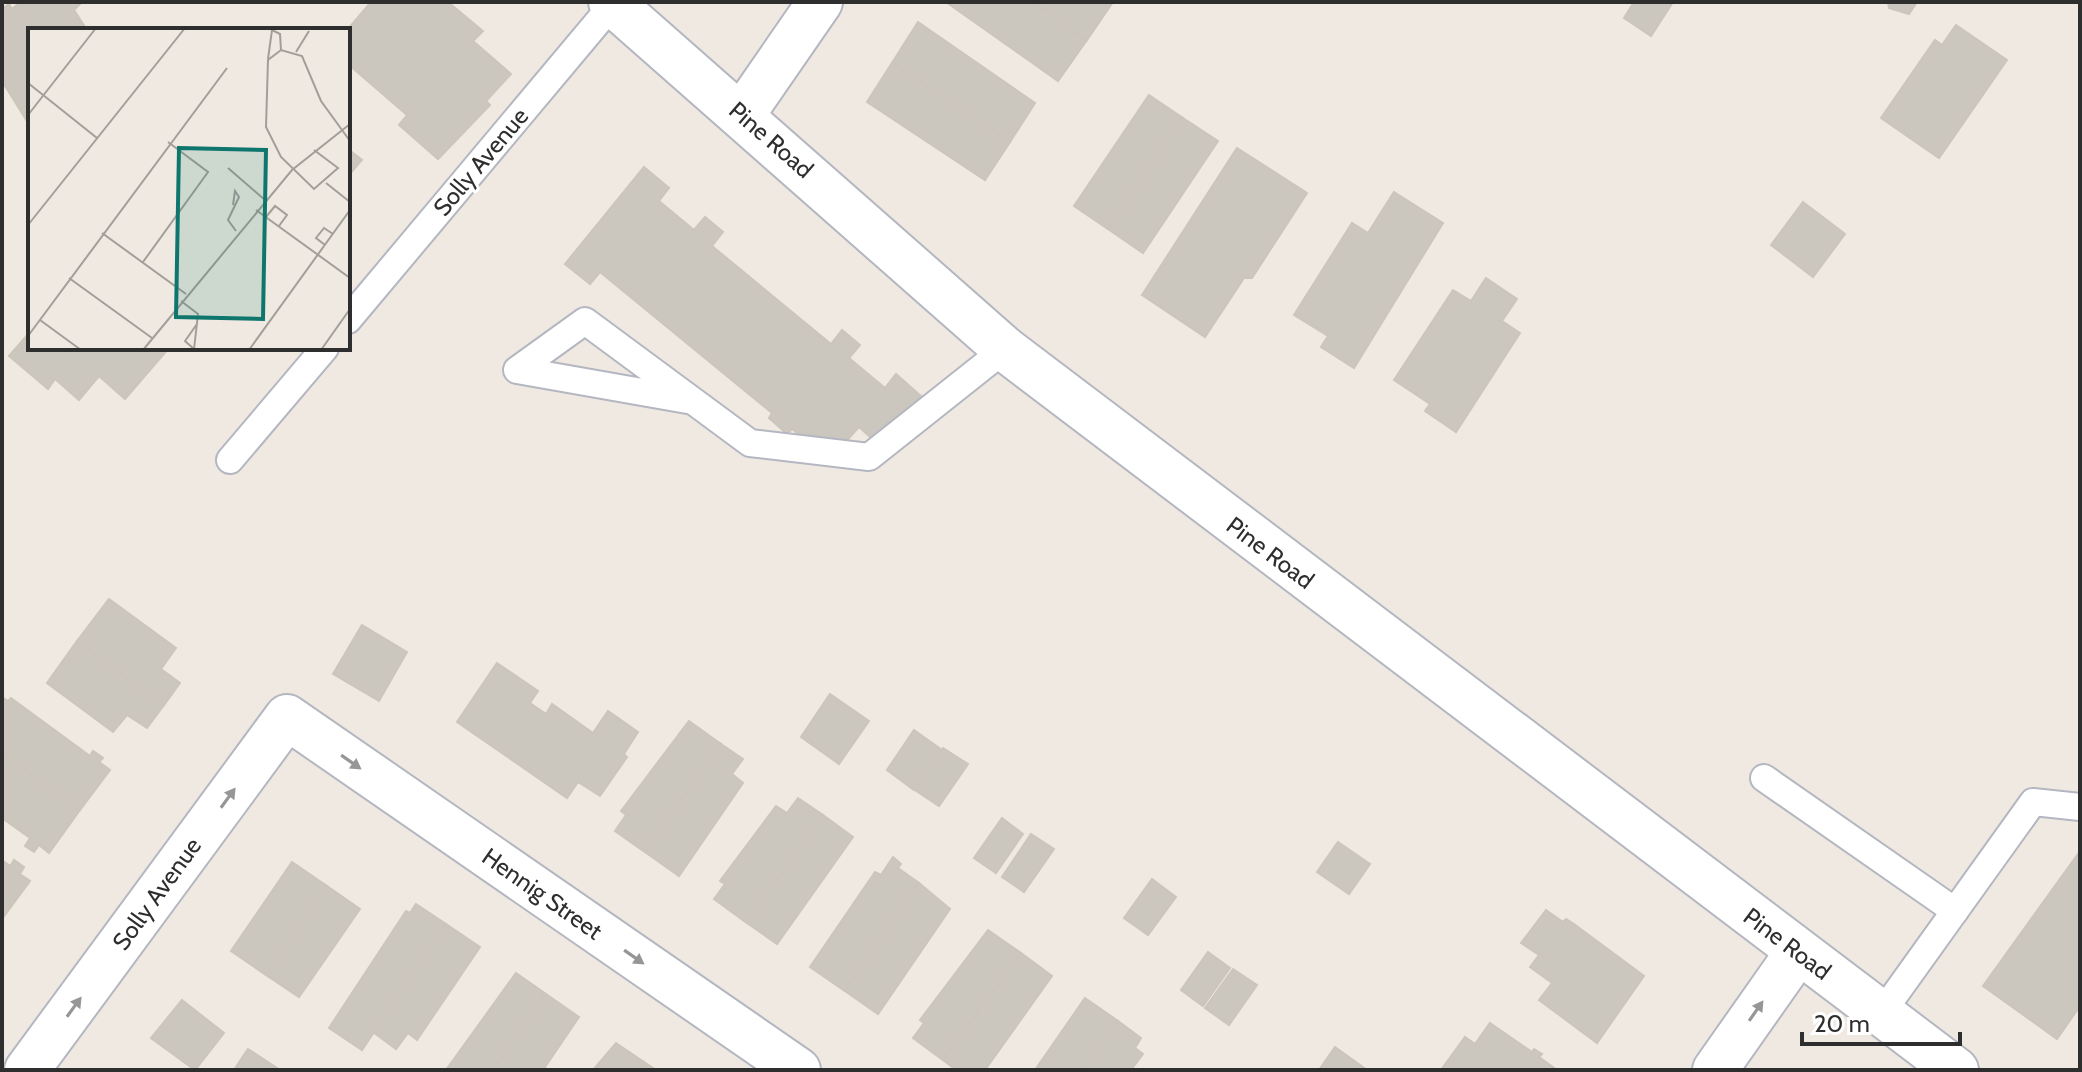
<svg xmlns="http://www.w3.org/2000/svg" width="2082" height="1072" font-family="Cabin,sans-serif">
<style>
.building{fill:#cbc7bf;stroke:#cbc5ba;stroke-width:2}
.lines{fill:none;stroke-linecap:round;stroke-linejoin:round}
.service-casing{stroke:#b4b7c1;stroke-width:30}
.minor-casing{stroke:#b4b7c1;stroke-width:48}
.tertiary-casing{stroke:#b4b7c1;stroke-width:48}
.service{stroke:#fff;stroke-width:26}
.minor{stroke:#fff;stroke-width:44}
.tertiary{stroke:#fff;stroke-width:44}
.oneway{fill:#969696}
.labels{text-anchor:middle;stroke-width:6;stroke-linejoin:round;paint-order:stroke}
.street-label{font-size:24px;fill:#2e2e2e;stroke:#fff}
.inset-road{fill:none;stroke:#a29e99;stroke-width:2}
.view{fill:#0f766e;fill-opacity:0.15;stroke:#0f766e;stroke-width:4}
.inset-edge{fill:none;stroke:#2e2e2e;stroke-width:4}
</style>
<rect width="100%" height="100%" fill="#efe9e1"/>
<g class="building">
<polygon points="22,2 82,2 74,10 87,30 32,30 17,5"/>
<polygon points="371,2 448,2 483,31 473,41 511,74 486,101 490,105 438,159 399,125 407,115 348,64 347,30"/>
<polygon points="946,2 1034,2 1087,40 1058,81"/>
<polygon points="1034,2 1113,2 1087,40"/>
<polygon points="1634,2 1673,2 1651,36 1624,18"/>
<polygon points="1888,2 1917,2 1909,14 1889,8"/>
<polygon points="9,4 12,9 17,5 32,30 30,126 2,81 2,9"/>
<polygon points="918,22 1035,103 1010,142 892,63"/>
<polygon points="1956,25 2007,60 1939,158 1881,118 1935,40 1942,45"/>
<polygon points="892,63 1010,142 985,180 867,102"/>
<polygon points="1149,95 1183,118 1108,229 1074,206"/>
<polygon points="1183,118 1218,141 1143,253 1108,229"/>
<polygon points="1237,148 1307,193 1252,278 1244,278 1205,337 1142,295"/>
<polygon points="348,149 362,160 348,176"/>
<polygon points="644,167 669,188 659,201 694,230 705,217 723,232 712,246 831,344 842,330 860,345 849,358 885,388 896,374 921,396 880,446 859,427 840,448 826,437 817,449 792,429 787,434 769,418 772,413 600,272 590,284 565,264"/>
<polygon points="1394,192 1443,223 1354,368 1321,347 1328,336 1294,315 1352,223 1368,233"/>
<polygon points="1803,202 1845,234 1813,277 1771,245"/>
<polygon points="1486,278 1517,299 1502,321 1520,333 1456,432 1425,411 1430,404 1394,380 1453,290 1471,301"/>
<polygon points="30,332 30,348 169,348 125,399 99,376 79,400 55,379 48,389 9,356"/>
<polygon points="109,599 176,648 161,669 180,683 164,705 77,641"/>
<polygon points="362,625 407,652 379,701 333,674"/>
<polygon points="77,641 164,705 147,728 127,715 113,732 47,683"/>
<polygon points="497,663 538,691 530,703 546,714 552,704 593,733 608,711 638,732 624,754 627,757 600,796 578,782 567,798 457,722"/>
<polygon points="830,694 869,721 839,764 801,737"/>
<polygon points="2,697 8,701 11,698 90,756 93,751 103,758 99,762 110,770 80,810 2,753"/>
<polygon points="689,721 721,744 645,852 615,831 626,815 621,811"/>
<polygon points="914,730 942,750 914,790 887,770"/>
<polygon points="721,744 743,759 732,774 743,783 679,876 645,852"/>
<polygon points="943,748 968,764 939,806 915,790"/>
<polygon points="2,753 80,810 49,853 39,845 34,852 25,846 30,838 2,818"/>
<polygon points="798,798 823,815 747,923 714,899 725,884 720,881 776,806 787,813"/>
<polygon points="823,815 853,837 777,944 747,923"/>
<polygon points="1002,818 1023,834 996,873 974,858"/>
<polygon points="1031,834 1054,849 1024,892 1002,877"/>
<polygon points="1338,842 1370,864 1349,894 1317,872"/>
<polygon points="2080,851 2080,1006 2057,1039 1983,986"/>
<polygon points="893,857 901,864 898,868 919,883 845,991 810,967 875,872 881,875"/>
<polygon points="2,860 10,866 14,860 24,867 20,874 30,881 2,919"/>
<polygon points="292,862 327,886 266,975 231,951"/>
<polygon points="1152,879 1176,897 1148,935 1124,918"/>
<polygon points="919,883 950,909 878,1014 845,991"/>
<polygon points="327,886 360,909 299,997 266,975"/>
<polygon points="416,904 446,924 362,1050 329,1028 406,911 410,913"/>
<polygon points="1546,910 1563,922 1566,919 1574,924 1644,976 1597,1043 1539,1000 1552,983 1530,967 1539,955 1521,943"/>
<polygon points="446,924 480,947 417,1040 408,1033 396,1049 373,1032"/>
<polygon points="988,930 1021,953 943,1060 913,1038 924,1023 920,1020"/>
<polygon points="1208,952 1230,968 1203,1006 1181,990"/>
<polygon points="1021,953 1052,976 985,1070 956,1070 943,1060"/>
<polygon points="1233,969 1257,985 1229,1025 1205,1008"/>
<polygon points="516,973 546,994 494,1070 446,1070"/>
<polygon points="546,994 579,1017 543,1070 494,1070"/>
<polygon points="1085,998 1118,1021 1084,1070 1035,1070"/>
<polygon points="182,1000 224,1033 195,1070 151,1038"/>
<polygon points="1118,1021 1141,1038 1135,1048 1143,1054 1131,1070 1084,1070"/>
<polygon points="1490,1023 1532,1052 1534,1049 1542,1054 1539,1057 1557,1070 1441,1070 1465,1037 1475,1044"/>
<polygon points="616,1043 644,1062 639,1070 593,1070"/>
<polygon points="1335,1047 1367,1070 1319,1070"/>
<polygon points="248,1049 280,1070 234,1070"/>
<polygon points="644,1062 656,1070 639,1070"/>
</g>
<g class="lines">
<defs>
<g id="service">
<polyline points="348,320 613,4"/>
<polyline points="693,401 517,370 585,321 750,443 869,457 1005,349"/>
<polyline points="230,460 325,348"/>
<polyline points="1764,778 1955,911"/>
<polyline points="1881,1014 2033,802 2080,807"/>
</g>
<g id="minor">
<polyline points="742,115 820,2"/>
<polyline points="27,1070 287,717 798,1070"/>
<polyline points="1715,1070 1798,952"/>
</g>
<polyline id="tertiary" points="611,2 1005,349 1956,1070"/>
</defs>
<use href="#service" class="service-casing"/>
<use href="#minor" class="minor-casing"/>
<use href="#tertiary" class="tertiary-casing"/>
<use href="#service" class="service"/>
<use href="#minor" class="minor"/>
<use href="#tertiary" class="tertiary"/>
</g>
<defs><path id="oneway-solid" d="M-6-.8H1V-3.2L6.5 0L1 3.2V.8H-6Z" transform="scale(2)"/></defs>
<g class="oneway">
<use href="#oneway-solid" transform="translate(351 762) rotate(35)"/>
<use href="#oneway-solid" transform="translate(228 798) rotate(-54)"/>
<use href="#oneway-solid" transform="translate(634 957) rotate(35)"/>
<use href="#oneway-solid" transform="translate(74 1007) rotate(-54)"/>
<use href="#oneway-solid" transform="translate(1756 1011) rotate(-55)"/>
</g>
<g class="labels">
<g class="street-label">
<text transform="translate(771 140) rotate(41)" y="8">Pine Road</text>
<text transform="translate(481 162) rotate(-50)" y="8">Solly Avenue</text>
<text transform="translate(1270 553) rotate(37)" y="8">Pine Road</text>
<text transform="translate(157 894) rotate(-54)" y="8">Solly Avenue</text>
<text transform="translate(542 894) rotate(35)" y="8">Hennig Street</text>
<text transform="translate(1787 944) rotate(37)" y="8">Pine Road</text>
</g>
</g>
<g transform="translate(28 28)">
<rect width="322" height="322" fill="#efe9e1"/>
<path class="inset-road" d="M268,24L281,3M240,31L244,2L252,6L253,22M0,55L69,110M0,87L68,0M286,122L310,140L286,161L253,129L238,99L240,32L253,22L274,28L293,73L322,113M200,140L237,172M298,155L322,174M205,177L207,163L211,169L200,192L208,203M228,182L322,250M238,189L247,178L259,187L251,198M0,197L157,0M74,205L158,266M297,217L288,210L296,200L305,206M115,234L180,144L140,114M41,250L124,310M153,273L170,286L166,321L157,313L169,296M12,292L53,322M0,308L199,40M115,322L264,142L322,96M221,322L322,182M293,322L322,281"/>
<path class="view" d="M151,120L238,122L235,291L148,289Z"/>
<rect width="322" height="322" class="inset-edge"/>
</g>
<rect width="2082" height="1072" fill="none" stroke="#2e2e2e" stroke-width="8"/>
<path d="M1802 1032v12h158v-12" fill="none" stroke="#2e2e2e" stroke-width="4"/>
<text x="1814" y="1032" font-size="24" fill="#2e2e2e" stroke="#ffffff" stroke-width="6" paint-order="stroke">20 m</text>
</svg>
